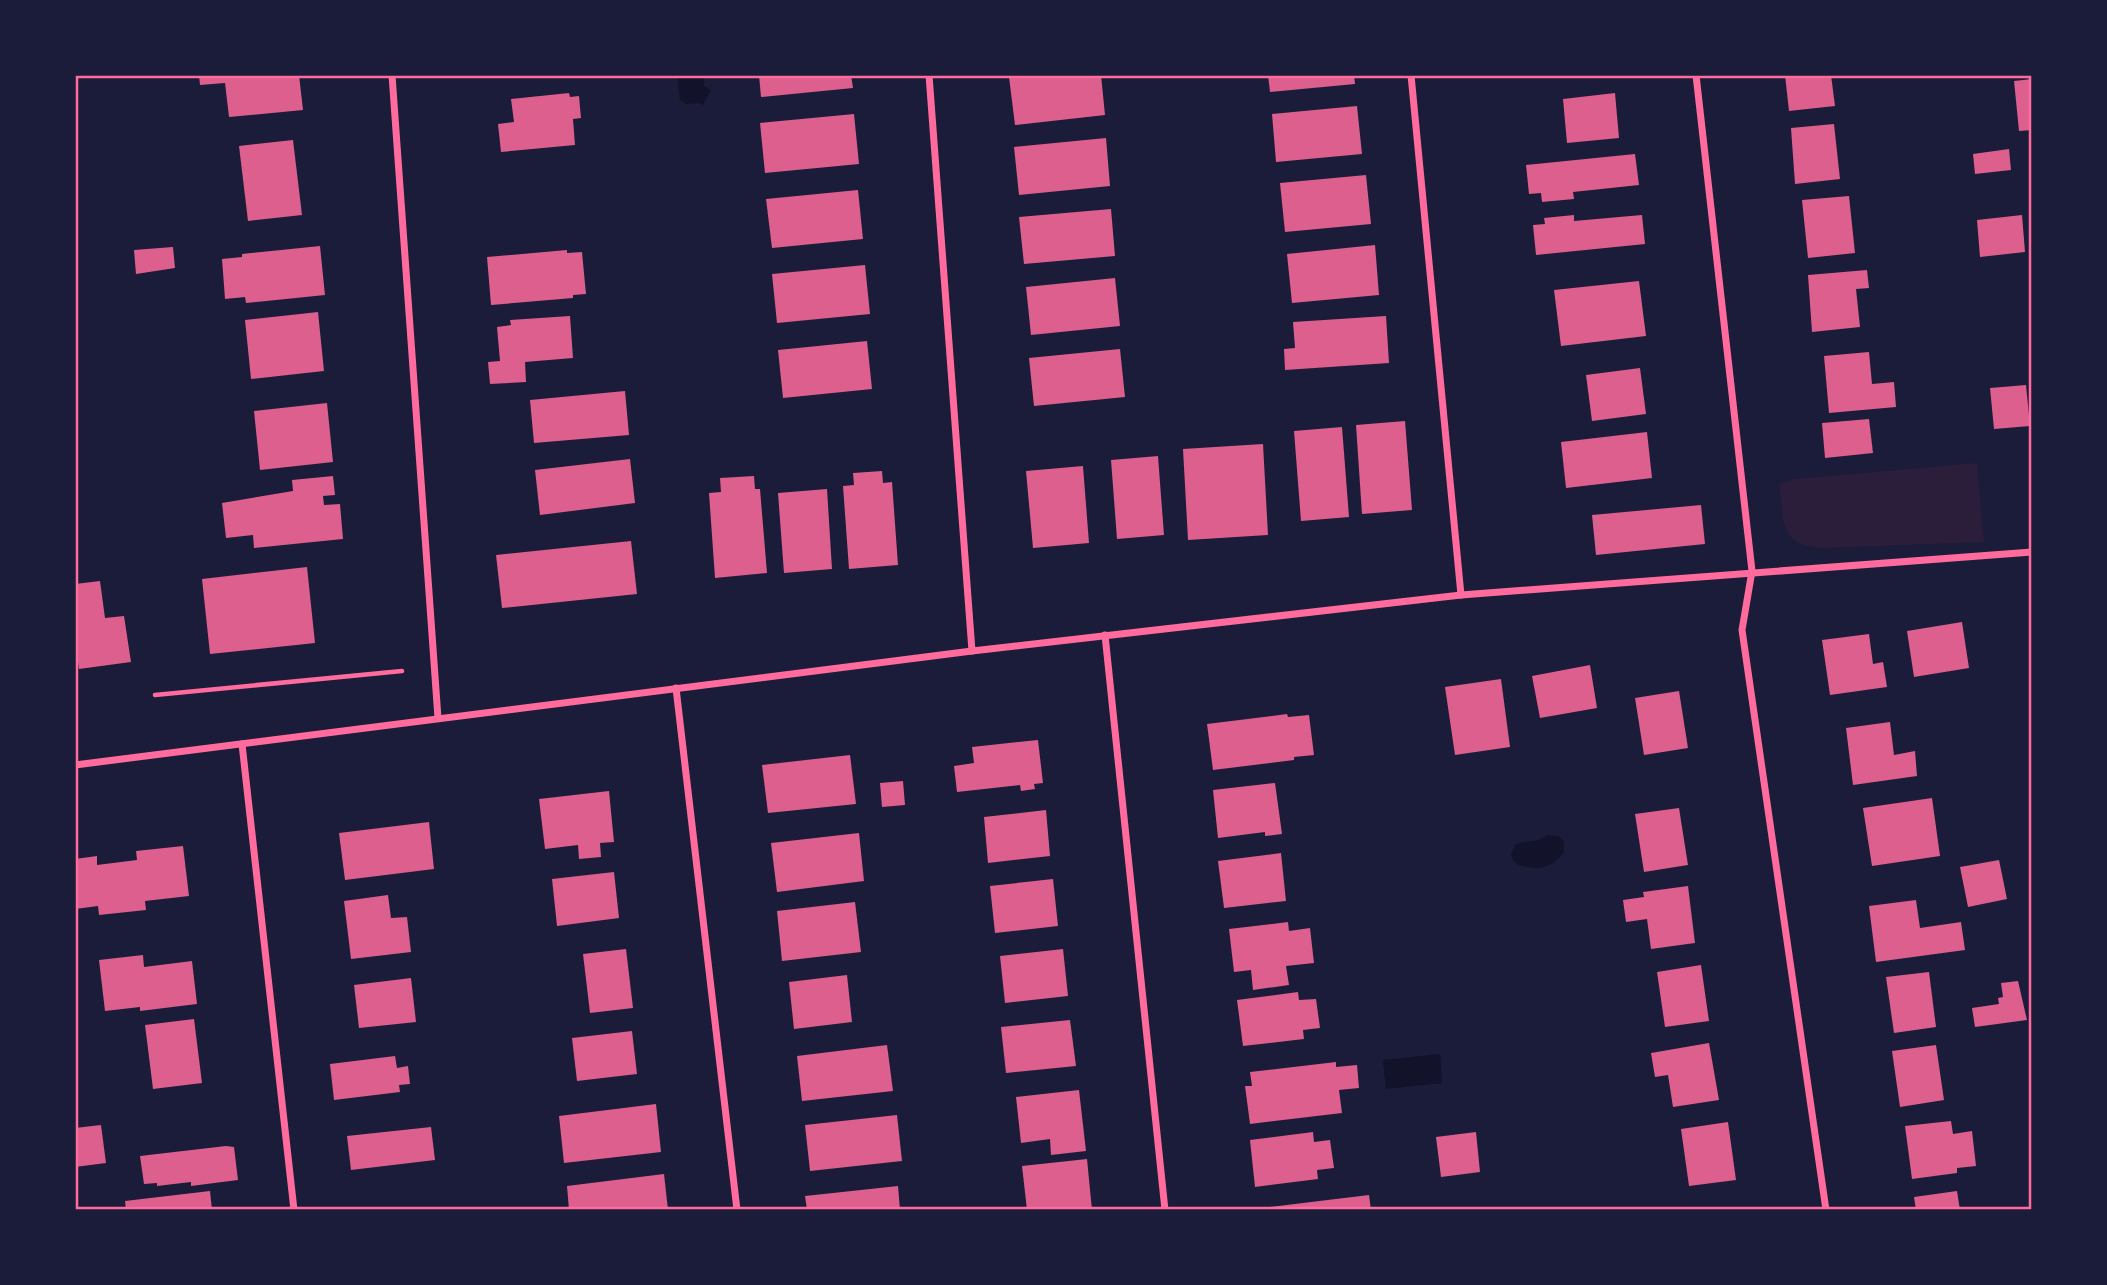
<svg xmlns="http://www.w3.org/2000/svg" width="2107" height="1285" font-family="Overpass,sans-serif">
<style>
.green{fill:#2a1e3b}
.water{fill:#12122b}
.building{fill:#dd5f8e}
.lines{fill:none;stroke-linecap:round;stroke-linejoin:round}
.path{stroke:#ff6b9d;stroke-width:4.5}
.minor{stroke:#ff6b9d;stroke-width:7}
.neatline{fill:none;stroke:#ff6b9d;stroke-width:2.5}
</style>
<rect width="100%" height="100%" fill="#1b1b3a"/>
<path class="green" d="M1977,463L1984,542L1824,548C1777,546 1785,522 1779,484L1795,479Z"/>
<g class="water">
<polygon points="677,75 704,75 704,86 711,90 703,105 699,103 686,104 680,100"/>
<path d="M1547,835L1558,836L1564,841V852C1555,864 1543,871 1529,867C1519,865 1515,866 1511,855L1515,845C1526,839 1537,844 1547,835Z"/>
<polygon points="1440,1054 1442,1083 1386,1089 1383,1060"/>
</g>
<g class="building">
<polygon points="199,75 299,75 303,110 229,117 225,83 200,85"/>
<polygon points="759,75 851,75 853,88 761,97"/>
<polygon points="1029,75 1101,75 1105,115 1015,125 1009,77"/>
<polygon points="1268,75 1354,75 1355,84 1270,92"/>
<polygon points="1785,75 1831,75 1835,106 1789,111"/>
<polygon points="2032,79 2032,130 2019,131 2014,81"/>
<polygon points="569,93 570,97 579,96 581,118 573,119 575,145 501,152 498,124 514,122 511,99"/>
<polygon points="1615,93 1619,138 1567,143 1563,99"/>
<polygon points="1357,106 1362,154 1276,162 1272,114"/>
<polygon points="854,114 859,164 765,173 760,123"/>
<polygon points="1834,124 1840,179 1795,184 1791,128"/>
<polygon points="1106,138 1110,186 1019,195 1014,147"/>
<polygon points="293,140 302,215 248,221 239,146"/>
<polygon points="2009,149 2011,170 1975,174 1973,154"/>
<polygon points="1635,154 1639,185 1573,192 1574,199 1542,202 1541,193 1529,194 1526,165"/>
<polygon points="1366,175 1371,224 1285,232 1280,183"/>
<polygon points="858,190 863,239 772,248 766,199"/>
<polygon points="1849,196 1855,253 1808,258 1802,200"/>
<polygon points="1111,209 1115,256 1024,264 1019,217"/>
<polygon points="1574,215 1574,221 1642,215 1645,244 1536,255 1533,225 1545,224 1544,218"/>
<polygon points="2022,215 2025,252 1980,257 1977,220"/>
<polygon points="1375,245 1379,295 1292,303 1287,254"/>
<polygon points="320,246 325,295 246,303 245,297 225,299 222,259 242,257 242,254"/>
<polygon points="173,247 175,268 136,274 134,250"/>
<polygon points="567,250 567,253 582,252 586,294 573,295 573,298 491,305 487,257"/>
<polygon points="865,265 870,314 777,323 772,274"/>
<polygon points="1867,270 1869,288 1856,289 1860,327 1812,332 1808,275"/>
<polygon points="1115,278 1120,326 1031,335 1026,287"/>
<polygon points="1639,281 1646,336 1561,346 1554,290"/>
<polygon points="318,312 324,371 251,379 245,320"/>
<polygon points="570,316 573,358 525,362 526,382 490,384 488,362 500,361 497,327 511,325 510,320"/>
<polygon points="1386,316 1389,363 1285,370 1284,349 1295,348 1293,322"/>
<polygon points="867,341 872,389 783,398 778,350"/>
<polygon points="1120,349 1125,397 1034,406 1029,358"/>
<polygon points="1869,352 1872,384 1894,382 1896,407 1829,413 1824,356"/>
<polygon points="1640,368 1646,414 1592,421 1586,375"/>
<polygon points="2026,385 2030,426 1994,429 1990,388"/>
<polygon points="625,391 629,435 534,443 530,400"/>
<polygon points="327,403 333,462 260,470 254,411"/>
<polygon points="1869,419 1873,453 1825,458 1822,423"/>
<polygon points="1405,421 1412,510 1362,514 1356,425"/>
<polygon points="1342,427 1349,517 1301,521 1294,431"/>
<polygon points="1647,432 1652,478 1566,488 1561,442"/>
<polygon points="1263,444 1268,535 1188,540 1183,449"/>
<polygon points="1158,456 1164,535 1117,539 1111,460"/>
<polygon points="630,459 635,503 540,515 535,470"/>
<polygon points="1083,466 1089,543 1033,548 1026,471"/>
<polygon points="882,471 883,483 892,482 898,565 849,569 843,486 854,485 853,473"/>
<polygon points="333,476 335,495 323,496 324,505 340,504 343,539 254,548 253,535 226,538 222,503 293,491 292,480"/>
<polygon points="754,476 755,489 760,489 767,573 715,578 709,493 721,492 720,478"/>
<polygon points="827,489 832,569 784,573 778,493"/>
<polygon points="1701,505 1705,544 1596,555 1592,515"/>
<polygon points="631,541 637,594 502,608 496,555"/>
<polygon points="307,567 315,643 210,654 202,579"/>
<polygon points="100,581 105,618 124,616 131,662 79,669 75,641 75,584"/>
<polygon points="1962,622 1969,668 1914,677 1907,631"/>
<polygon points="1869,634 1873,664 1883,662 1887,687 1830,695 1822,640"/>
<polygon points="1590,665 1597,708 1540,718 1532,676"/>
<polygon points="1501,679 1510,747 1455,755 1445,687"/>
<polygon points="1679,691 1688,748 1644,755 1635,698"/>
<polygon points="1287,714 1288,717 1309,715 1314,755 1294,757 1294,760 1213,770 1207,724"/>
<polygon points="1890,722 1894,755 1915,751 1917,776 1853,785 1846,728"/>
<polygon points="1038,740 1043,783 1034,784 1035,789 1021,791 1020,785 957,792 954,766 974,763 972,747"/>
<polygon points="850,755 856,804 768,813 762,765"/>
<polygon points="903,781 905,805 882,807 880,783"/>
<polygon points="1275,783 1282,834 1265,836 1265,832 1218,838 1213,790"/>
<polygon points="609,791 614,842 600,843 601,857 579,859 578,845 545,849 539,799"/>
<polygon points="1932,798 1940,856 1872,866 1863,808"/>
<polygon points="1679,808 1688,865 1644,872 1635,814"/>
<polygon points="1046,810 1050,856 988,863 984,817"/>
<polygon points="429,822 434,869 345,880 339,833"/>
<polygon points="859,833 864,881 777,892 771,843"/>
<polygon points="183,846 189,896 145,901 146,910 99,915 98,906 75,909 75,859 97,856 97,865 137,860 136,851"/>
<polygon points="1281,853 1286,901 1224,908 1218,861"/>
<polygon points="1999,860 2007,899 1968,907 1960,867"/>
<polygon points="614,872 619,918 557,926 552,879"/>
<polygon points="1053,879 1058,926 995,933 990,886"/>
<polygon points="1688,886 1695,943 1651,949 1647,919 1626,922 1623,900 1644,897 1643,892"/>
<polygon points="388,895 391,918 407,917 411,952 351,959 344,901"/>
<polygon points="1916,900 1920,928 1961,922 1965,950 1876,962 1869,906"/>
<polygon points="855,902 861,952 782,961 777,911"/>
<polygon points="1288,922 1289,931 1310,928 1314,963 1286,966 1289,985 1253,990 1251,970 1234,972 1229,929"/>
<polygon points="626,949 633,1008 590,1013 583,954"/>
<polygon points="1063,949 1068,996 1005,1003 1000,956"/>
<polygon points="143,955 144,967 192,961 197,1004 140,1011 140,1007 105,1011 99,960"/>
<polygon points="1701,965 1709,1021 1665,1027 1657,972"/>
<polygon points="1929,972 1936,1027 1894,1033 1886,977"/>
<polygon points="847,975 852,1022 794,1029 789,982"/>
<polygon points="411,978 416,1022 359,1028 354,985"/>
<polygon points="2018,981 2027,1020 1975,1027 1972,1008 1999,1004 1998,998 2003,997 2001,983"/>
<polygon points="1298,992 1299,1000 1316,999 1320,1028 1303,1030 1304,1039 1243,1046 1237,1000"/>
<polygon points="194,1019 202,1083 153,1089 145,1025"/>
<polygon points="1070,1020 1076,1066 1006,1073 1001,1027"/>
<polygon points="632,1031 637,1074 577,1081 572,1038"/>
<polygon points="1709,1043 1719,1100 1673,1107 1668,1075 1655,1077 1651,1053"/>
<polygon points="887,1045 893,1091 802,1101 797,1056"/>
<polygon points="1936,1045 1944,1100 1900,1107 1892,1051"/>
<polygon points="395,1056 397,1068 408,1066 410,1084 399,1085 400,1092 334,1100 330,1064"/>
<polygon points="1336,1062 1336,1067 1357,1065 1359,1088 1339,1090 1342,1113 1250,1124 1245,1086 1252,1086 1250,1072"/>
<polygon points="1079,1090 1086,1151 1051,1155 1050,1139 1021,1143 1016,1097"/>
<polygon points="656,1104 661,1152 564,1163 559,1116"/>
<polygon points="897,1115 902,1161 810,1171 805,1125"/>
<polygon points="1951,1121 1953,1134 1972,1131 1976,1166 1957,1168 1957,1173 1912,1179 1905,1126"/>
<polygon points="1728,1122 1736,1180 1689,1186 1681,1129"/>
<polygon points="101,1125 106,1163 75,1167 75,1128"/>
<polygon points="431,1127 435,1160 351,1170 347,1136"/>
<polygon points="1313,1132 1314,1142 1330,1140 1334,1168 1317,1170 1318,1179 1255,1187 1250,1140"/>
<polygon points="1476,1132 1480,1172 1441,1177 1436,1137"/>
<polygon points="226,1146 234,1147 238,1180 191,1186 191,1182 157,1186 157,1183 144,1184 140,1156"/>
<polygon points="1087,1159 1092,1210 1027,1210 1022,1166"/>
<polygon points="664,1174 668,1210 569,1210 567,1186"/>
<polygon points="898,1186 900,1210 807,1210 805,1196"/>
<polygon points="210,1191 212,1210 126,1210 125,1201"/>
<polygon points="1957,1191 1960,1210 1916,1210 1914,1197"/>
<polygon points="1369,1195 1371,1210 1261,1210 1261,1208"/>
</g>
<g class="lines">
<polyline class="path" points="155,695 402,671"/>
<g class="minor">
<polyline points="392,75 438,718"/>
<polyline points="929,75 972,651"/>
<polyline points="1411,75 1461,595"/>
<polyline points="1696,75 1752,571 1742,630 1826,1210"/>
<polyline points="1105,635 1165,1210"/>
<polyline points="676,688 737,1210"/>
<polyline points="242,744 294,1210"/>
<polyline points="75,765 972,651 1461,595 2032,552"/>
</g>
</g>
<rect width="2107" height="1285" fill="none" stroke="#1b1b3a" stroke-width="154"/>
<rect x="77" y="77" width="1953" height="1131" class="neatline"/>
</svg>
